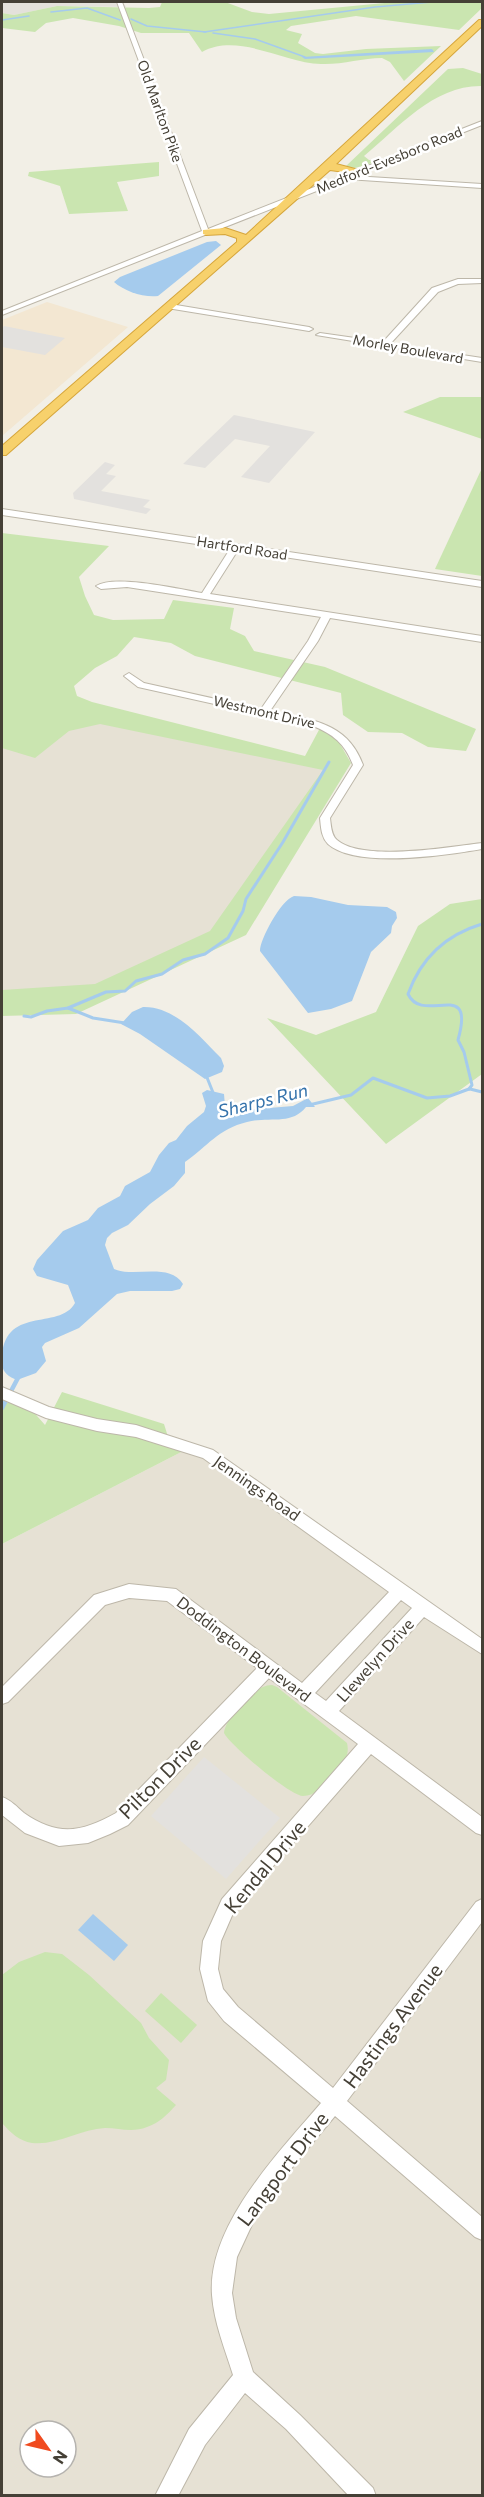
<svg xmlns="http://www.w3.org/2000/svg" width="484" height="2497" font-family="Commissioner,sans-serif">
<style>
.residential{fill:#e6e1d4;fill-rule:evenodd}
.commercial{fill:#f3e7d2}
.industrial{fill:#e4e1db}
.green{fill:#cae5b0}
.parking{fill:#e3e1de}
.water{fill:#a5cbed}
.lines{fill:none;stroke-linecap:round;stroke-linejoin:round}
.stream-far2{stroke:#a5cbed;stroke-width:1.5}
.stream-far1{stroke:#a5cbed;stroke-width:3}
.stream{stroke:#a5cbed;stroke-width:4.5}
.canal{fill:#a5cbed;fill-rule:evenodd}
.minor-casing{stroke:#bdb7a9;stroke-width:2}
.highway-casing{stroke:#d6a63c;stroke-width:2}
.minor{fill:#fff;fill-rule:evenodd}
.highway{fill:#f7d16c;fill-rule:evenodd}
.labels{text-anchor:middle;stroke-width:5;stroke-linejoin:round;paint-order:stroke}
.far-street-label{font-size:14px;fill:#454036;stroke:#fff}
.street-label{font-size:16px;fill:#454036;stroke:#fff}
.water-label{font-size:18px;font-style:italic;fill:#3472ab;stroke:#fff}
.near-street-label{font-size:20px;fill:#454036;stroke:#fff}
</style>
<rect width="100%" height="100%" fill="#f2efe6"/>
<g class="residential">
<polygon points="115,714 337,768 222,938 71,1001 2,999 2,730"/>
<path d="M191,1447L482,1647V2495L2,2496V1544ZM30,2431H66V2467H30Z"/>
</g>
<polygon class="commercial" points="47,302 128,327 2,436 2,320"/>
<polygon class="industrial" points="2,2 123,2 126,7 57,6 14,15 2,13"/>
<g class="green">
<path d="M162,2H225L252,12L269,14L395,2H482V8L459,30L356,16L291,26L286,30L302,34L298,43L315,53L323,54L366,49L441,46L404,81L390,62L382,58C362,58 341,65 321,64C284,63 238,32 202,52L189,33H141L119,26L73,18L46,23L35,32L2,28V13L14,15L57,6L149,8L160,7Z"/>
<path d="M463,68L482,74V86C434,85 399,127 364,156L369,160H383L355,168L345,167L448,69Z"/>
<polygon points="159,162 159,176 117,182 128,211 69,214 60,186 28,176 29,172"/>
<polygon points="440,397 482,397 482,439 403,412"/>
<polygon points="482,468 482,576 435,569"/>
<polygon points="2,533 109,546 79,577 85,596 94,615 113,620 164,619 173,600 234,608 230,629 245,636 254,651 325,667 476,729 466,751 428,747 402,733 368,732 343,715 341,693 195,656 171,643 134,637 117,656 95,668 74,686 77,696 92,702 305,756 320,728 336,737 351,763 246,935 76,1014 2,1016 2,990 95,984 210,931 323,770 100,724 69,731 35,758 2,748"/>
<polygon points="482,899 482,1074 386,1144 267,1018 316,1035 376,1012 418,926 450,904"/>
<polygon points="62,1392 164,1424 169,1440 191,1447 2,1544 2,1404 23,1400 45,1425"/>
<path d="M272,1685L277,1687L347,1743C350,1756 344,1762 336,1771C327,1781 318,1796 303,1796C290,1796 230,1745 224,1733C226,1717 255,1684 272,1685Z"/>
<path d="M45,1952L62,1954L89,1975L141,2023L149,2038L169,2060L166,2080L156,2088L176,2105C168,2114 159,2123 147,2127C132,2133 120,2128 105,2128C81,2129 56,2146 32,2143C19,2141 10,2132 2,2123V1975L19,1962Z"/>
<polygon points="161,1993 197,2025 181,2043 145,2011"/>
</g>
<g class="parking">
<polygon points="4,326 65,338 45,355 2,347 2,329"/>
<polygon points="234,415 315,432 269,483 241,477 270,446 235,439 205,468 183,464"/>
<polygon points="105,462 115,465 106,474 116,476 101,491 150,500 143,507 151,509 146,514 74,499 73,493"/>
<polygon points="204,1757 280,1818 226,1879 151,1816"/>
</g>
<g class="water">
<path d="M216,241L221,245L158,296C144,298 124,291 114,282L120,277L207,242Z"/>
<path d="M294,896L311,897L348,905L387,907L396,912L397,918L392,926L391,933L371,952L352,1001L331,1009L308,1013L260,951C260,939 281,900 294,896Z"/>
<path d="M143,1007C175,1006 200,1037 221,1058L224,1066L222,1072L205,1079L140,1034L121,1024L132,1012Z"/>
<path d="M207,1090L224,1094L225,1106L232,1111L293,1106L308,1098L315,1107H306C291,1126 269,1116 247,1122C218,1129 208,1146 185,1162V1173L174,1186L150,1204L128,1225L112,1233L107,1238L105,1245L114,1269C134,1278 169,1262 183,1284L180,1289L172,1291H130L117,1294L79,1328L45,1343L42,1347L46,1361L36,1373L17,1380C9,1377 3,1373 2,1364C0,1303 59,1332 75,1303L68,1285L37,1276L33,1269L37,1260L63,1231L88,1220L98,1208L120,1196L125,1186L150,1172L159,1155L169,1143L176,1140L187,1126L204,1112L206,1106L202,1093Z"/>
<polygon points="93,1914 128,1945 114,1961 78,1930"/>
</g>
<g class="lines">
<g class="stream-far2">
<polyline points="51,12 87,8 120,20"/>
<polyline points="131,19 147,26 206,32"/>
<polyline points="2,20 29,16"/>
<polyline points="204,32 375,7 432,2"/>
<polyline points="213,33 255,39 305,57"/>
</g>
<g class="stream-far1">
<polyline points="68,1008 93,1018 125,1023"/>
<polyline points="24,1016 31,1017 47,1011 68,1008 106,992 125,991 136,981 162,974 183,960 205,954 228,938 243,911 246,899 283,842 329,762"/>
<polyline points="206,1075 214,1095"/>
<path d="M469,1089L472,1085L464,1052L458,1040C476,976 423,1026 408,994C421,958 445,935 482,924"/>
<polyline points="470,1089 482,1092"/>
<polyline points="309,1105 351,1095 373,1078 427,1098 450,1096 469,1089"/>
</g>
<polyline class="stream" points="2,1408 19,1376"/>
<polygon class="canal" points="432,49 434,52 305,59 302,57"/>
<defs>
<g id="minor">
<polygon points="117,2 122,2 208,229 482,121 482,125 353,176 482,184 482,188 347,179 2,315 2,311 202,231"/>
<polygon points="458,279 482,279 482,283 458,284 438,292 390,344 482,358 482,362 316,335 320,333 383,342 432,288"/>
<polygon points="170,304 309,327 313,329 309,331 167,308 166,306"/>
<path d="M2,509L482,581V587L238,550L210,594L482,636V642L330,618L318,641L270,711C310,720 347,721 363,765L330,818C331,825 331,835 337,840C362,862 450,847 482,843V849C447,855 356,869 328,844C321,837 321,827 320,818L353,765C345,744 333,734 313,726L138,687L124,676L129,673L144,683L261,709L308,641L321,617L127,587L101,589L96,586C114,574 179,589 202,593L230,549L2,515Z"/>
<path d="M2,1387L49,1407L97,1419L136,1425L213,1450L482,1639V1654L424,1617L339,1711L482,1817V1835L476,1833L371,1754L234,1911L221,1941L218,1969L223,1989L238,2007L333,2088L476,1902L482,1899V1922L347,2101L482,2217V2240L475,2237L335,2116L290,2170L256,2216L237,2257L232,2293L236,2318L253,2372L300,2415L373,2488L376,2496H349L286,2429L245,2393L205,2445L178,2496H155L189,2429L233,2375C225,2349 214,2323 212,2295C207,2226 279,2152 321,2103L224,2021L208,2001L200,1969L203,1941L222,1899L358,1744L269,1678L128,1825L110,1834L88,1843L59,1846L25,1833L2,1815V1797C11,1800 17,1807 24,1813C58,1837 82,1832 116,1813L257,1668L167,1601L129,1598L105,1605L8,1702L2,1704V1687L94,1595L129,1584L176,1589L302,1683L389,1592L203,1458L136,1437L97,1431L46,1418L2,1399ZM401,1600L412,1608L326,1701L315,1693Z"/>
</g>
<polygon id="highway" points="479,20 482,20 482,26 336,164 359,170 359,174 330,170 6,455 2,455 2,446 237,242 237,238 225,234 206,235 203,234 203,230 225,228 246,235"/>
</defs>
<use href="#minor" class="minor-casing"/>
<use href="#highway" class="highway-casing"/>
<use href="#minor" class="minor"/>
<use href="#highway" class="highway"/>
</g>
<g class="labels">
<g class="far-street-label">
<text transform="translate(160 111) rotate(70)" y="5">Old Marlton Pike</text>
<text transform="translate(389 160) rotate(-22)" y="5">Medford-Evesboro Road</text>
<text transform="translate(408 349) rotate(10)" y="5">Morley Boulevard</text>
<text transform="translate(242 548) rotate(9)" y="5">Hartford Road</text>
<text transform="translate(264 712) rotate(13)" y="5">Westmont Drive</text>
</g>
<g class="street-label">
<text transform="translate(257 1488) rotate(35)" y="6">Jennings Road</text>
<text transform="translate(244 1649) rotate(37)" y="6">Doddington Boulevard</text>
<text transform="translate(375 1660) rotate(-48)" y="6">Llewelyn Drive</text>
</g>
<g class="water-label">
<text transform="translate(263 1101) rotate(-14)" y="6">Sharps Run</text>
</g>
<g class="near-street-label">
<text transform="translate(160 1778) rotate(-45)" y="7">Pilton Drive</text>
<text transform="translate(265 1867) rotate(-50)" y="7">Kendal Drive</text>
<text transform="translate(393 2026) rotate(-53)" y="7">Hastings Avenue</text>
<text transform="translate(283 2169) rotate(-53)" y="7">Langport Drive</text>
</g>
</g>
<rect width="484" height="2497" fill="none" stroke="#454036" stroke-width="6"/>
<g transform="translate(48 2449) rotate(124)"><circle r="28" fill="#ffffff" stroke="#b5b3af" stroke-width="1.5"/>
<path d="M0-4.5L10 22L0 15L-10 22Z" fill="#f04b1f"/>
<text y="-9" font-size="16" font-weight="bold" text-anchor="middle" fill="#454036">N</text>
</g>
</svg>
